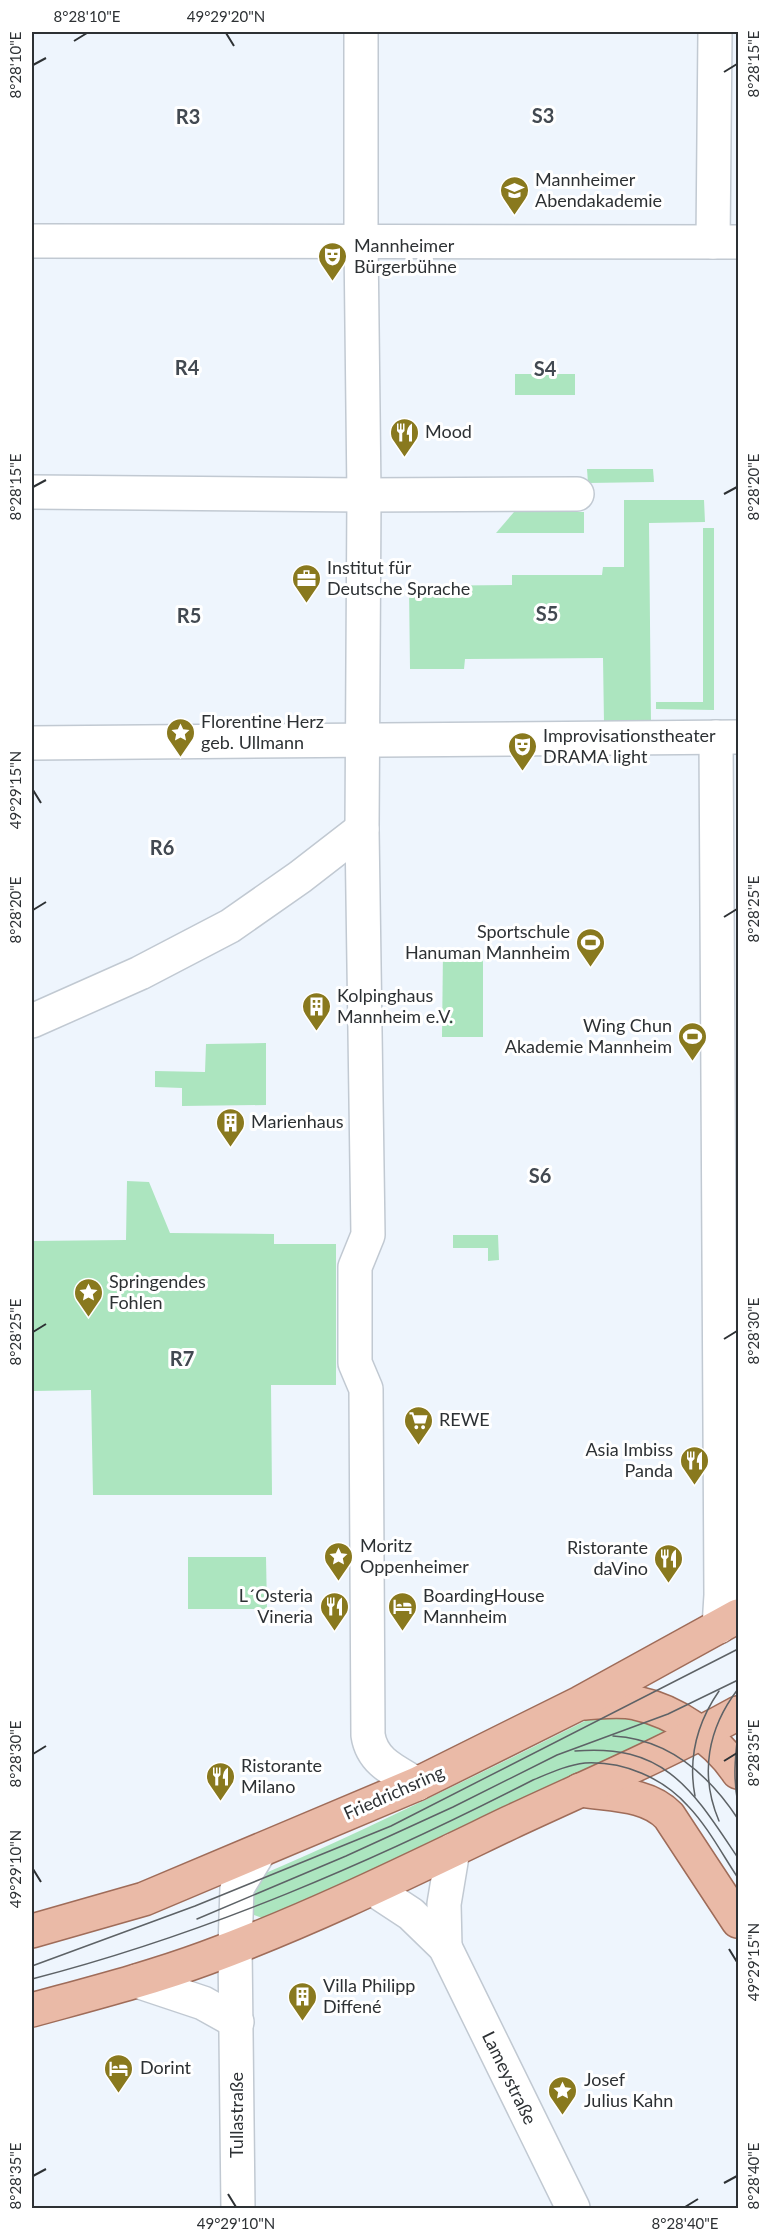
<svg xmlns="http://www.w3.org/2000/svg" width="770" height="2240" font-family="Lato,sans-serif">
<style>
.green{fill:#ace5bf}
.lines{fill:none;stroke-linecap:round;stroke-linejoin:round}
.minor-casing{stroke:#c1c9d2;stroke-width:36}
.major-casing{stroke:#9f6c59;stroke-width:36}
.minor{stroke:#fff;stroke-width:33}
.major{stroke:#eabaa7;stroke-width:33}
.tram{stroke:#5d6266;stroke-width:1.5}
.ticks{fill:none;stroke:#2d3134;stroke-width:2}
.labels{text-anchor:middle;stroke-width:6;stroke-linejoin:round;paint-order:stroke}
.poi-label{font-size:18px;fill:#2d3134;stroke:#fff;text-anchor:start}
.street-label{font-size:18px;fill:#2d3134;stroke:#fff}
.neighbourhood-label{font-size:20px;font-weight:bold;fill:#424951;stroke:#fff}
.neatline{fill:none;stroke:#2d3134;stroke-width:2}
.ticks-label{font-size:15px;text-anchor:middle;fill:#2d3134}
</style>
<rect width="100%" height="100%" fill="#eef5fd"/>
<g class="green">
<rect x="515" y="374" width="60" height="21"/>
<polygon points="587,469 653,469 654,482 588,483"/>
<polygon points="624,500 704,500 705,522 649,523 651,723 604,723 603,658 465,659 464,669 410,669 409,586 512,585 512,575 602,575 603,567 624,567"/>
<polygon points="514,512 584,512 584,533 496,533"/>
<polygon points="703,528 714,528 714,710 656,709 656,702 703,702"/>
<polygon points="443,951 483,951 483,1037 442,1037"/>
<polygon points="266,1043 266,1105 182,1106 182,1088 155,1087 155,1071 205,1072 206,1044"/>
<polygon points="127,1181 149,1182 170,1233 274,1234 274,1244 336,1244 336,1385 271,1385 272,1495 93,1495 91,1390 34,1391 32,1241 126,1240"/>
<polygon points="453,1235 498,1235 499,1260 488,1261 488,1248 453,1248"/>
<polygon points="188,1557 266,1557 267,1609 188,1609"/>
<path d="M600,1717H628L673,1731L672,1735L265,1919L254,1915L250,1911L254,1878C367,1830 477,1775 587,1720Z"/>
</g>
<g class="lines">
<defs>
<g id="minor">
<path d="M361,32V241L364,495L362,829L368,1235L355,1267V1363L366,1389L368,1735C372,1762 395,1771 417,1784"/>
<polyline points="32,241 738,242"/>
<polyline points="713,242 715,32"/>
<polyline points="32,492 364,495 577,494"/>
<polyline points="716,737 721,1595 719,1627"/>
<polyline points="32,743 738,737"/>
<polyline points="32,1021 140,973 230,926 300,877 362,829"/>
<polyline points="373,1889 411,1914 445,1947 573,2208"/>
<polyline points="445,1947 444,1904 453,1850"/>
<polyline points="137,1981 203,2003 237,2022"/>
<polyline points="238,2208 235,1947 237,1888 259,1852"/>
</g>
<g id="major">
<path d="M585,1703C602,1702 619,1699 636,1703C675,1711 716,1739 738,1772"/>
<path d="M580,1790C611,1795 647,1793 669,1816L738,1921"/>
<polyline points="32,1931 144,1899 417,1784 580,1703 738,1616"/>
<path d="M32,2010C90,1994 149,1979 206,1958C310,1920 409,1871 509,1823C586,1787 664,1754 738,1713"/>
</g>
</defs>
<use href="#minor" class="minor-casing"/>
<use href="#major" class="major-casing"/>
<use href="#minor" class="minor"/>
<use href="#major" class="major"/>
<g class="tram">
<path d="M738,1733C735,1758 733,1779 738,1804"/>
<path d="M613,1736C669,1739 709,1775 738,1819"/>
<path d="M575,1751C666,1743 693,1791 738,1858"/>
<path d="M695,1796C688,1759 697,1723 719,1691"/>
<path d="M719,1821C699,1774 708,1728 738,1689"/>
<polyline points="197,1919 346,1856 453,1807 557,1755 668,1714 738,1680"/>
<polyline points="32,1966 195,1906 391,1826 738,1649"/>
<path d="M32,1979C206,1934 373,1862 533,1780C550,1773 567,1765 585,1763C624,1761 663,1778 688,1806C708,1827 722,1854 738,1878"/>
</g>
</g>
<path class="ticks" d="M226,33L234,46M74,41L87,33M33,65L46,58M724,72L737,64M33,487L46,480M724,494L737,487M33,790L41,803M33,910L46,902M724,917L737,909M33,1332L46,1324M724,1339L737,1331M33,1754L46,1746M724,1761L737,1753M33,1869L41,1882M729,1949L737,1962M33,2176L46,2169M724,2183L737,2176M228,2194L236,2207M685,2207L698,2199"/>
<defs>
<symbol id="school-pin" viewBox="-11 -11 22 30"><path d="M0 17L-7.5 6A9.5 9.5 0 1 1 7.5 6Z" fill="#89791e" stroke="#fff"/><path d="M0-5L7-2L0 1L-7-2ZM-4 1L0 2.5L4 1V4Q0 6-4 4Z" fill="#fff"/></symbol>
<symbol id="theatre-pin" viewBox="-11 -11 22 30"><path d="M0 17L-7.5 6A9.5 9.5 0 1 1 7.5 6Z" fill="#89791e" stroke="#fff"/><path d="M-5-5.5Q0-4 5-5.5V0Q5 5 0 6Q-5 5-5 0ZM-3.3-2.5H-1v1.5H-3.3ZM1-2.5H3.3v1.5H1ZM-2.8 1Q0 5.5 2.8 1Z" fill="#fff"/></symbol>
<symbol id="restaurant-pin" viewBox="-11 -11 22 30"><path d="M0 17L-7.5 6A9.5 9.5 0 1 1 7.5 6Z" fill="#89791e" stroke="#fff"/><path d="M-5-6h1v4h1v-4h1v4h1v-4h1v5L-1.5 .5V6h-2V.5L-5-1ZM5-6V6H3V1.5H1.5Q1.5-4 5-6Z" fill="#fff"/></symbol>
<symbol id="office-pin" viewBox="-11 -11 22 30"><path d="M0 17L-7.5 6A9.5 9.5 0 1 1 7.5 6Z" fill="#89791e" stroke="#fff"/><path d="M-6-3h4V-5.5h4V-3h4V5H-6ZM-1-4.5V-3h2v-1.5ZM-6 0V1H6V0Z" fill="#fff"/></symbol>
<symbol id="sight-pin" viewBox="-11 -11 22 30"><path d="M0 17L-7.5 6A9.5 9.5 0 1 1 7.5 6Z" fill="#89791e" stroke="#fff"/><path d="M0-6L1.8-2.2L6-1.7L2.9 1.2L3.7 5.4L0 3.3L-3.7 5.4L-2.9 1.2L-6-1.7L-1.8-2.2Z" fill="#fff"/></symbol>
<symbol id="stadium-pin" viewBox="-11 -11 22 30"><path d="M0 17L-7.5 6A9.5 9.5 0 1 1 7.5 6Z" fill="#89791e" stroke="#fff"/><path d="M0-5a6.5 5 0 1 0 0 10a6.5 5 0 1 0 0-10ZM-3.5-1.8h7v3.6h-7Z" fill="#fff"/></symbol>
<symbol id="building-pin" viewBox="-11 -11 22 30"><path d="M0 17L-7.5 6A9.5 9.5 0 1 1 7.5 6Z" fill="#89791e" stroke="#fff"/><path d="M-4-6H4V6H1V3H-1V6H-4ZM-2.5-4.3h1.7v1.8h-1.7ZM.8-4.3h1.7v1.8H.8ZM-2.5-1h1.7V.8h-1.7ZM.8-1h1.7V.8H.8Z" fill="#fff"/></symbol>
<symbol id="supermarket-pin" viewBox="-11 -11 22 30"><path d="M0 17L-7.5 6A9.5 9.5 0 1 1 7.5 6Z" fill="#89791e" stroke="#fff"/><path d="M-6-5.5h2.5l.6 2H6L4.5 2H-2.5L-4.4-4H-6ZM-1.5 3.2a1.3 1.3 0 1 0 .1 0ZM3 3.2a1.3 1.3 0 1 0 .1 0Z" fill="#fff"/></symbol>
<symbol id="hotel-pin" viewBox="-11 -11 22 30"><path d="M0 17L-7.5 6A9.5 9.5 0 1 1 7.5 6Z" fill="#89791e" stroke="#fff"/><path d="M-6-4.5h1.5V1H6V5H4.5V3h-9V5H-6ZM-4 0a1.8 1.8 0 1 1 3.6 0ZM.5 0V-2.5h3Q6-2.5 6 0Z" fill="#fff"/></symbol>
</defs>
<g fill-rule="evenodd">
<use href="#school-pin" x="498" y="174" width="33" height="45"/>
<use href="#theatre-pin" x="316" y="240" width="33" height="45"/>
<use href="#restaurant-pin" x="388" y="416" width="33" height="45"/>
<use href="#office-pin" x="290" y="562" width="33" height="45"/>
<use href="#sight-pin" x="164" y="716" width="33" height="45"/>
<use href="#theatre-pin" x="506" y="730" width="33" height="45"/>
<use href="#stadium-pin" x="574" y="926" width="33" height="45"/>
<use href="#building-pin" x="300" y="990" width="33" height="45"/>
<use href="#stadium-pin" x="676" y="1020" width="33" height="45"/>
<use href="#building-pin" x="214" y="1106" width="33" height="45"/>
<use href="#sight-pin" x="72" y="1276" width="33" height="45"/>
<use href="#supermarket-pin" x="402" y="1404" width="33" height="45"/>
<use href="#restaurant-pin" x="678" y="1444" width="33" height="45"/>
<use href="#sight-pin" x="322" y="1540" width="33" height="45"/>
<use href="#restaurant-pin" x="652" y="1542" width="33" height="45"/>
<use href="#restaurant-pin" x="318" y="1590" width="33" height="45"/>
<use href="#hotel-pin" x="386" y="1590" width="33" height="45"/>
<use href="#restaurant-pin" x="204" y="1760" width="33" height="45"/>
<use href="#building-pin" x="286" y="1980" width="33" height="45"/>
<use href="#hotel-pin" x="102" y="2052" width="33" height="45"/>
<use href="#sight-pin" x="546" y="2074" width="33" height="45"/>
</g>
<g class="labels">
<g class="poi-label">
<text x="535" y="186">Mannheimer<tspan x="535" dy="21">Abendakademie</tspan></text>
<text x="354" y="252">Mannheimer<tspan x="354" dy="21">Bürgerbühne</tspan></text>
<text x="425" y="438">Mood</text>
<text x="327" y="574">Institut für<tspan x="327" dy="21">Deutsche Sprache</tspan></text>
<text x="201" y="728">Florentine Herz<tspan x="201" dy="21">geb. Ullmann</tspan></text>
<text x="543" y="742">Improvisationstheater<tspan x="543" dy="21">DRAMA light</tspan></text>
<text x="570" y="938" text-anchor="end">Sportschule<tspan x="570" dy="21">Hanuman Mannheim</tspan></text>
<text x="337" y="1002">Kolpinghaus<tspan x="337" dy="21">Mannheim e.V.</tspan></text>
<text x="672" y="1032" text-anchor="end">Wing Chun<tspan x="672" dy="21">Akademie Mannheim</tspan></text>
<text x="251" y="1128">Marienhaus</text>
<text x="109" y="1288">Springendes<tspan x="109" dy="21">Fohlen</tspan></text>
<text x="439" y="1426">REWE</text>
<text x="673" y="1456" text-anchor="end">Asia Imbiss<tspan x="673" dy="21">Panda</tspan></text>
<text x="360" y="1552">Moritz<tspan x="360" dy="21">Oppenheimer</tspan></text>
<text x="648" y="1554" text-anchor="end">Ristorante<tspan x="648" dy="21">daVino</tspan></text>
<text x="313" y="1602" text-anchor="end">L´Osteria<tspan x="313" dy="21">Vineria</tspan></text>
<text x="423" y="1602">BoardingHouse<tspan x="423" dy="21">Mannheim</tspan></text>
<text x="241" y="1772">Ristorante<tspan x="241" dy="21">Milano</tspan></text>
<text x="323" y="1992">Villa Philipp<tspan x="323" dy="21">Diffené</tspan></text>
<text x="140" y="2074">Dorint</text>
<text x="584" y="2086">Josef<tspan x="584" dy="21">Julius Kahn</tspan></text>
</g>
<g class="street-label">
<text transform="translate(394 1793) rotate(-24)" y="6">Friedrichsring</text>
<text transform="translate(509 2078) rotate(64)" y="6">Lameystraße</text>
<text transform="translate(237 2115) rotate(-90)" y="6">Tullastraße</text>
</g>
<g class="neighbourhood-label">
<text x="543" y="123">S3</text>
<text x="188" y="124">R3</text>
<text x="187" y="375">R4</text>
<text x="545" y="376">S4</text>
<text x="547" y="621">S5</text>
<text x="189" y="623">R5</text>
<text x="162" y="855">R6</text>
<text x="540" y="1183">S6</text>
<text x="182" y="1366">R7</text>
</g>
</g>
<rect width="770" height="2240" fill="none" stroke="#ffffff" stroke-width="66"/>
<rect x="33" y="33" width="704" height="2174" class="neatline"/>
<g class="ticks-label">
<text x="87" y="22">8°28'10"E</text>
<text x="226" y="22">49°29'20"N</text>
<text transform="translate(754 64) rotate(-90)" y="5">8°28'15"E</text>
<text transform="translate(16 65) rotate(-90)" y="5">8°28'10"E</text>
<text transform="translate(754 487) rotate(-90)" y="5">8°28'20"E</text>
<text transform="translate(16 487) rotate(-90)" y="5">8°28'15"E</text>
<text transform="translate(16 790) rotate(-90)" y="5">49°29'15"N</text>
<text transform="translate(754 909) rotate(-90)" y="5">8°28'25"E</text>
<text transform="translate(16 910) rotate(-90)" y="5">8°28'20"E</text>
<text transform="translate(754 1331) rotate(-90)" y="5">8°28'30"E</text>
<text transform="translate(16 1332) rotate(-90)" y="5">8°28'25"E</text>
<text transform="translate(754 1753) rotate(-90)" y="5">8°28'35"E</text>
<text transform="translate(16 1754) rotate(-90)" y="5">8°28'30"E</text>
<text transform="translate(16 1869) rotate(-90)" y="5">49°29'10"N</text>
<text transform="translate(754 1962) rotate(-90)" y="5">49°29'15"N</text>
<text transform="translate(754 2176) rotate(-90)" y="5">8°28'40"E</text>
<text transform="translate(16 2176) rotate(-90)" y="5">8°28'35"E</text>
<text x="236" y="2229">49°29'10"N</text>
<text x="685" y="2229">8°28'40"E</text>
</g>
</svg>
